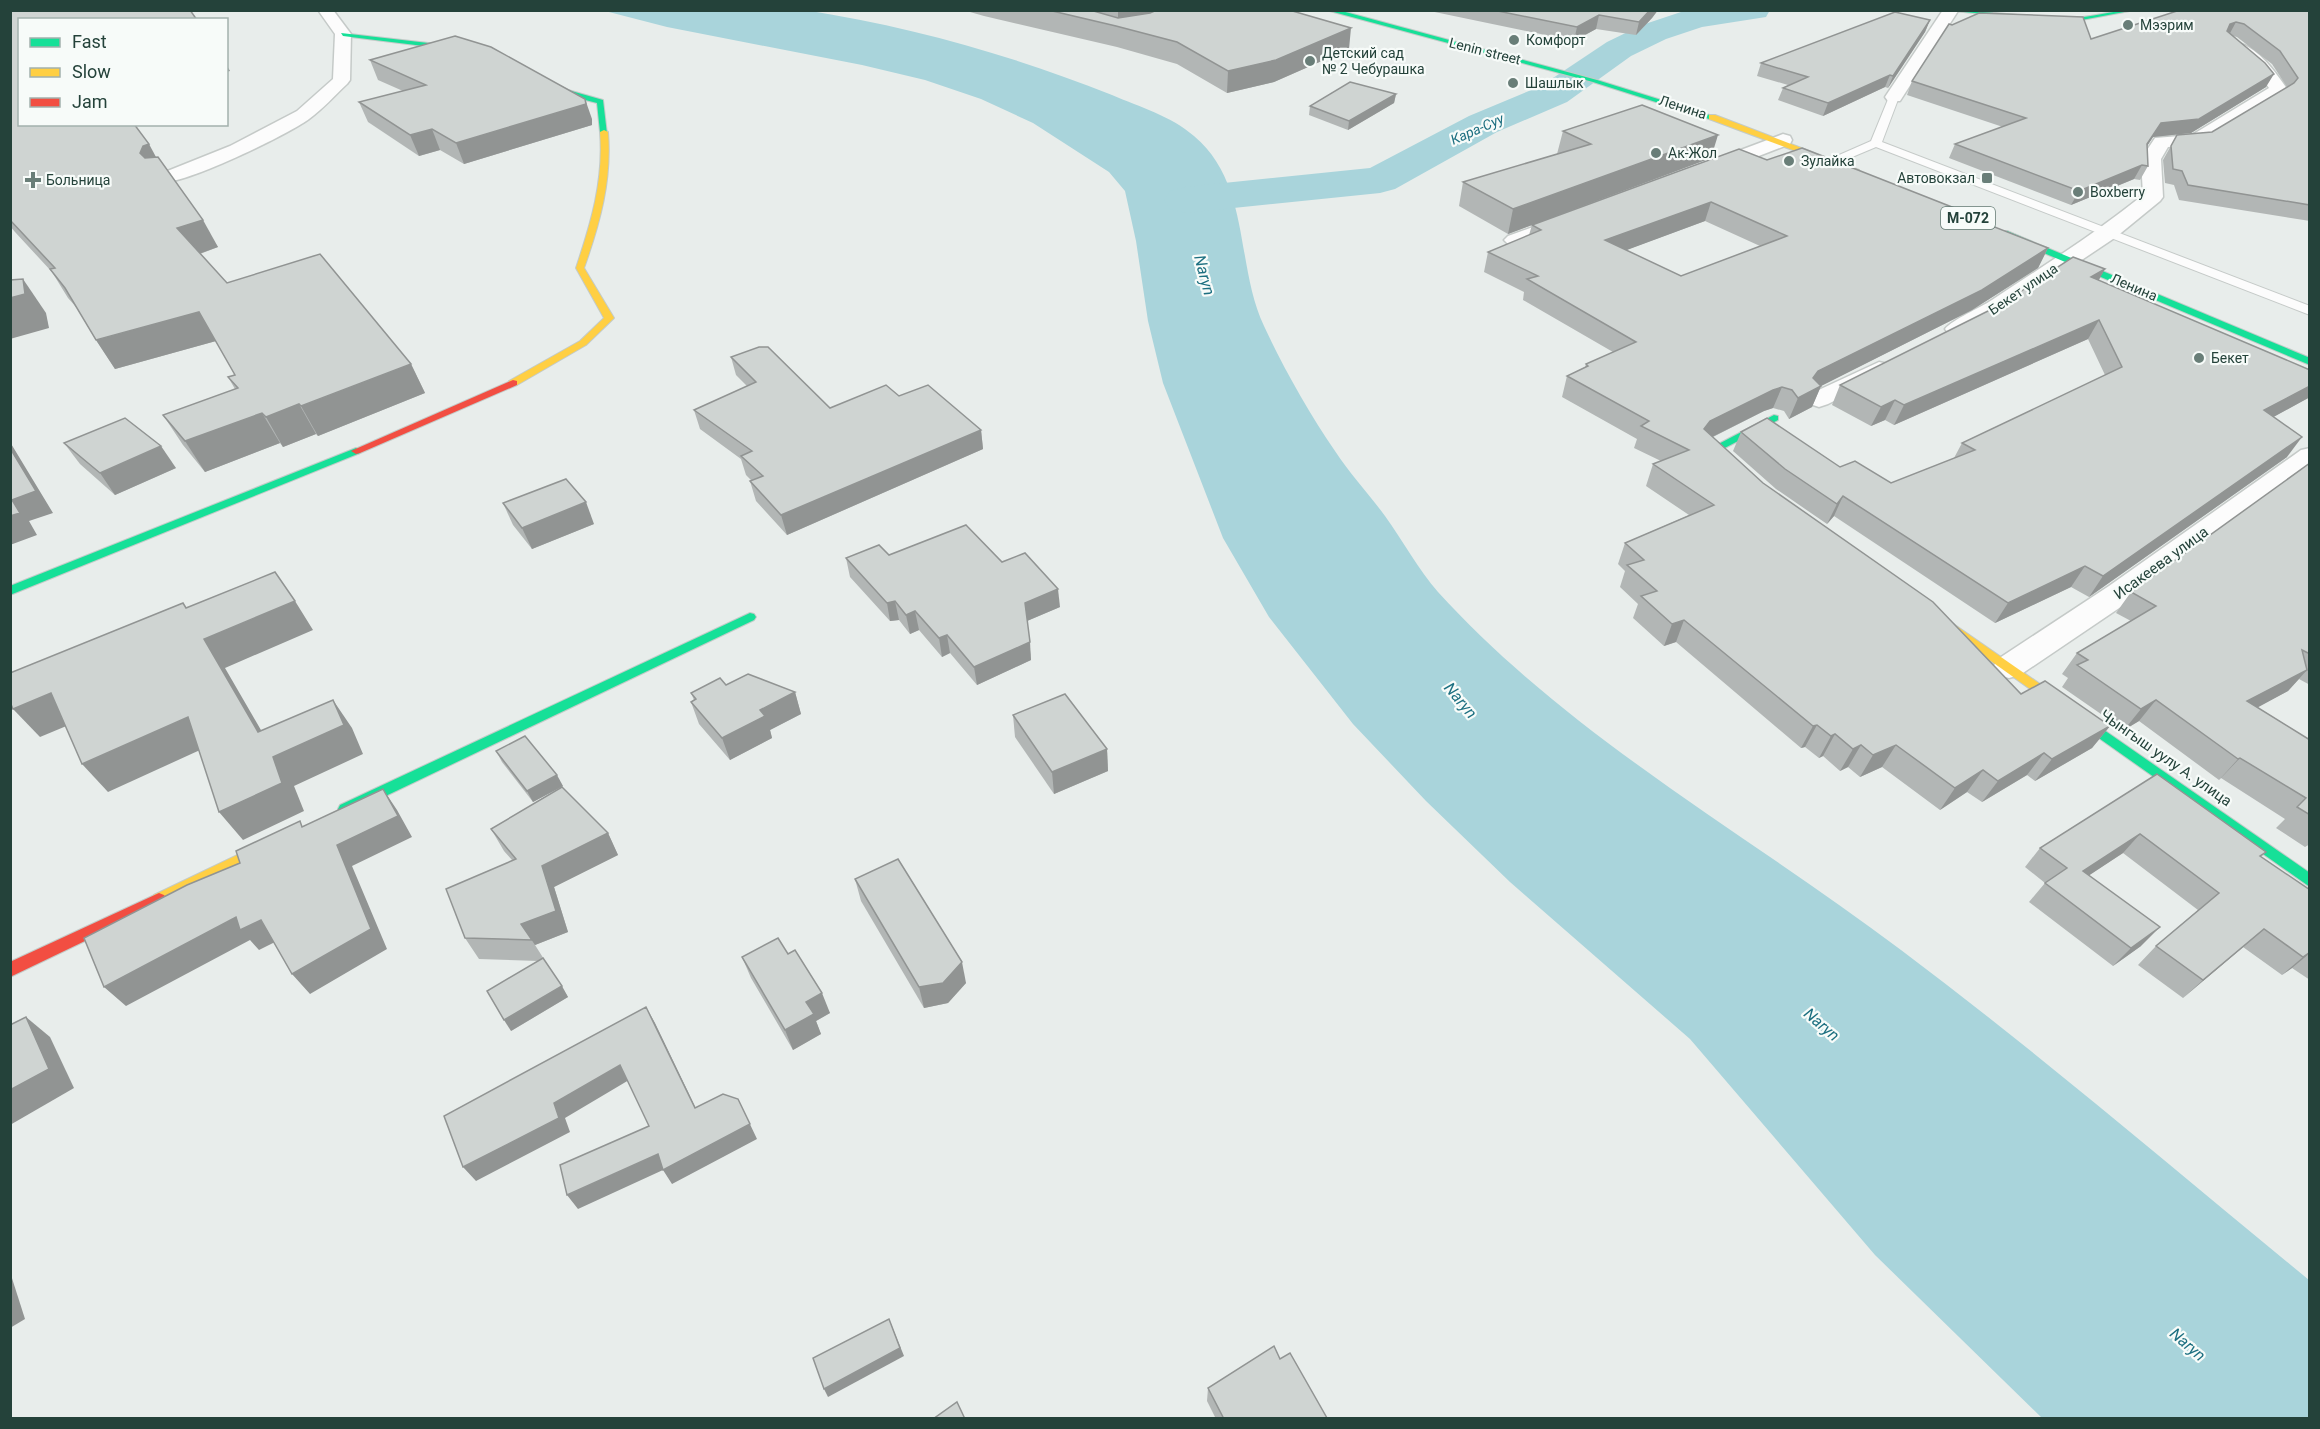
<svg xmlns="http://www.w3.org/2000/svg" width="2320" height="1429" font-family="Roboto,sans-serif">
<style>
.water{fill:#a9d4db}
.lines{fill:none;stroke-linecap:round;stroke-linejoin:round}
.river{fill:#a9d4db;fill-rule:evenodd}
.lane-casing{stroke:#c5cac8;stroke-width:2}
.street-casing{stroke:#c5cac8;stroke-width:3}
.fast-casing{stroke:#c3cbc8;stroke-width:2}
.slow-casing{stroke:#c3cbc8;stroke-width:2}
.jam-casing{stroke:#c3cbc8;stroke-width:2}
.lane{fill:#fcfcfc;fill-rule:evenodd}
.street{fill:#fcfcfc;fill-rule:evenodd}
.fast{fill:#16e098;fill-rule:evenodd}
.slow{fill:#ffcf43;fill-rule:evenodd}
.jam{fill:#f24e42;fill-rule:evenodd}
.wall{fill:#b2b6b5;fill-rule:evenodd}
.shaded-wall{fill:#919493}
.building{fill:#cfd4d2;stroke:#919493;stroke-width:1.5;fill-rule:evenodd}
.poi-dot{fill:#697e78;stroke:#f7fbf9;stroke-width:2}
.labels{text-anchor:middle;stroke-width:4.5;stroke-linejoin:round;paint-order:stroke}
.far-poi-label{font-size:14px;fill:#24423a;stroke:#f7fbf9;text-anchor:start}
.far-street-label{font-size:14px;fill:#24423a;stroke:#f7fbf9}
.far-water-label{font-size:14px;font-style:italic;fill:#1c6f80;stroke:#f7fbf9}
.shield{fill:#f7fbf9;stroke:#637a73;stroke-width:1.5}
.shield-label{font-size:14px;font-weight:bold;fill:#24423a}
.street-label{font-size:15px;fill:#24423a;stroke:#f7fbf9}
.water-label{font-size:16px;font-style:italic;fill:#1c6f80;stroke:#f7fbf9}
</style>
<rect width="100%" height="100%" fill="#e8edeb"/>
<path class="water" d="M805,10C911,27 1012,55 1112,95C1140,107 1171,116 1194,136C1251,184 1235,264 1264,326C1283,367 1309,413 1335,451C1350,474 1369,494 1385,516C1403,541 1418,569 1438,592C1570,737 1746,833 1901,950C2041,1055 2174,1169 2309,1280V1418H2042L1875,1255L1690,1039L1510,882L1426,801L1353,724L1269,617L1223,538L1163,383L1148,321L1136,241L1125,191L1109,172L1033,123L981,99L925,80L862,65L667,27L605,11Z"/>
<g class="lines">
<polygon class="river" points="1687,10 1770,10 1766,17 1702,27 1666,39 1631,56 1567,102 1497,132 1395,189 1380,193 1185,213 1170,209 1164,200 1170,191 1185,187 1370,168 1469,116 1541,86 1607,42 1642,25"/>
<defs>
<polygon id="lane" points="1894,94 1899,97 1882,142 2310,306 2310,315 1876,147 1838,163 1830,163 1830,159 1871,141 1889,97"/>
<g id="street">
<path d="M318,10H333L351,34L350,80L347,84C335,95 323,109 309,119C289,134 181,187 160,182L157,178L160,174L230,146L297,111L333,79L335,34Z"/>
<polygon points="1943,10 1958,11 1900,101 1888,101 1885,97"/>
<path d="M2238,43C2259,48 2276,73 2288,90L2285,94L2203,144L2168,147L2161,159L2163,197L2160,201L2116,237L1989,322L1965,334L1957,336L1949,334L1945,329C1953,319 1980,308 1992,300C2043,266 2095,234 2143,195L2141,159L2155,138L2192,135L2269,88L2259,74L2230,48Z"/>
<polygon points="1783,134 1790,136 1792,140 1790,144 1715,173 1701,173 1698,169 1701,165"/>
<polygon points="1572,213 1579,215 1582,219 1579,223 1515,246 1508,244 1504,240 1508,236"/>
<polygon points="1879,362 1888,364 1891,369 1888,374 1828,404 1819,407 1810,404 1806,399 1810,394"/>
<polygon points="2310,448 2310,469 2131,600 2020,675 2009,678 1998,675 1993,667 1998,659 2109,586 2301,450"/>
</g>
<g id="fast">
<polygon points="1326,10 1338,10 1597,80 1716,117 1709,119 1593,82"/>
<path d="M1942,10C1985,10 2027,18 2069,18C2091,18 2113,10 2135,10L2071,22Z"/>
<polygon points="341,33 472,48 475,50 472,52 343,36"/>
<polygon points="540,78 544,78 568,90 603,100 607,134 600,132 597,103 562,94 540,80"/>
<polygon points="2001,231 2007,231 2310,358 2310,365 2001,235"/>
<polygon points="1774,415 1778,416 1778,420 1719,451 1741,470 1741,474 1733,474 1707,450"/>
<polygon points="356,448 361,451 360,453 10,595 10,586"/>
<polygon points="750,613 754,614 756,617 754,620 350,813 340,813 338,809 340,805"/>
<polygon points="2091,721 2310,873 2310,887 2086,729 2084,726 2086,723"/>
</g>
<g id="slow">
<polygon points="1709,115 1715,115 1859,170 1852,172 1709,119"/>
<path d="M604,130L608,132C612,180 600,223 584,268L614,318L586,345L517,385H509V381L580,341L604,318L576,268C591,223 604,180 600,132Z"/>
<polygon points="1929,607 2096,723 2098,726 2096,729 2086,729 1925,614 1923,611"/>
<polygon points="279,835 284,837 286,841 284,845 164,903 159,905 154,903 151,899 154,895"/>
</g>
<g id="jam">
<polygon points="513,380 517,381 517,385 360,453 356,454 351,451"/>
<polygon points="159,893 164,895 167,899 164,903 10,977 10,962"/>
</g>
</defs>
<use href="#lane" class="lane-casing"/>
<use href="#street" class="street-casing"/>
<use href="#fast" class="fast-casing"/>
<use href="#slow" class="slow-casing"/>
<use href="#jam" class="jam-casing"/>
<use href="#lane" class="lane"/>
<use href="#street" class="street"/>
<use href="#fast" class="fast"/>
<use href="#slow" class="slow"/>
<use href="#jam" class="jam"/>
</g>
<g class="wall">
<polygon points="10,10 20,20 20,124 156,157 218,247 200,254 227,283 411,364 425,393 318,436 316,434 283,447 280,443 205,472 183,445 163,415 235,389 228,377 235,375 216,341 115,369 96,340 77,308 68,298 52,272 15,232 10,226"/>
<polygon points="963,10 1289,10 1349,49 1274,82 1227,93 1177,64 1117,47 984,16"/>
<polygon points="1425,10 1658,10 1652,18 1636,35 1596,29 1574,41"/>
<polygon points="2310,10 2310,221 2179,200 2174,185 2165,183 2163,160 2177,135 2212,132 2287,87 2272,64 2237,37 2233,36 2266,87 2191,133 2153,137 2147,146 2148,166 2140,180 2134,179 2071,205 1949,158 1955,144 2003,127 1907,95 1912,81 2091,39"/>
<polygon points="1930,20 1925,32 1888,88 1885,87 1823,116 1778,100 1783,88 1788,85 1757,76 1761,63"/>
<polygon points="370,60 592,119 592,125 464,164 440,150 419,156 368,122 359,102 403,91 378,80"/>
<polygon points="1396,94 1394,103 1348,130 1309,115 1310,106"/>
<polygon points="1563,131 1711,158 1508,234 1459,206 1463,182 1557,154"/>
<path d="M1767,160L1957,209L1956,212L2048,248L2038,268L1972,310L1821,386L1812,407L1789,419L1784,411L1773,408L1764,411L1713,437L1763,483L2021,694L2110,726L2092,748L2035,781L2027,775L1982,802L1967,792L1940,810L1882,767L1860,777L1848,767L1840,771L1823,756L1819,758L1805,747L1801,748L1676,642L1664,646L1633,618L1638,604L1620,587L1625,571L1618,564L1625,543L1689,515L1646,486L1653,464L1661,461L1634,448L1637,439L1562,397L1567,376L1585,367L1586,364L1613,352L1523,300L1524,292L1484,272L1488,252L1529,235L1532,225ZM1705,221L1760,246L1681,276L1626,250Z"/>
<polygon points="2105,269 2098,280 2310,397 2273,417 2287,457 2089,597 2071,587 1995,623 1834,516 1827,524 1776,489 1733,451 1741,432 1840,467 1891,483 1954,458 1962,443 2105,375 2088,339 1894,425 1885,420 1871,426 1832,405 1840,385"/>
<polygon points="731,357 830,408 899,396 981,430 983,449 787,535 756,501 750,481 752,481 746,475 741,459 700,429 694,410 747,386 736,375"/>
<polygon points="64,443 176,468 115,495 80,464"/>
<polygon points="2310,463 2310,685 2299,679 2288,691 2257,707 2310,740 2310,844 2305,847 2276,828 2285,819 2221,778 2219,780 2139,721 2124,730 2062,687 2068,678 2062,674 2077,653 2131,621 2116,613 2131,592"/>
<polygon points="503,503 594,524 532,549 513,525"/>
<polygon points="889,555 1002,562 1060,607 1027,621 1031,660 977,685 950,653 942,657 919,630 910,634 899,620 890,621 850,577 846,558"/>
<polygon points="726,685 795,692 801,714 770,730 772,738 730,760 699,724 691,702 694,700 691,693"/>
<polygon points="1013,715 1107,749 1108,771 1054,794 1015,737"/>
<polygon points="496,751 563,786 533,802 502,762"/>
<polygon points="2157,774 2266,852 2261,857 2310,890 2310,980 2292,968 2282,975 2243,947 2183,998 2138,965 2156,946 2198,910 2123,853 2089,875 2141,946 2113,966 2029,902 2045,883 2025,867 2040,848"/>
<polygon points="491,829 608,833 618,855 554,887 568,932 535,945 568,997 511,1031 539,961 479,959 465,938 512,860 504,851"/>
<polygon points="855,879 966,983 948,1003 924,1008 861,901"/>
<polygon points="788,954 830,1013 816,1021 821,1034 793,1050 751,978 742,957"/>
<polygon points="1280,1359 1327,1419 1216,1419 1207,1401 1208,1388"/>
</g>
<g class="shaded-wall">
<polygon points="1118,10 1161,10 1118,25"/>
<polygon points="1650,10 1658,10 1652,18 1636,35 1639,22"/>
<polygon points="1599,15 1596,29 1574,41 1577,27"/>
<polygon points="1930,20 1925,32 1888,88 1893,76"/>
<polygon points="2236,22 2229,35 2223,37 2230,24"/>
<polygon points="1351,28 1349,49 1274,82 1227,93 1228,71"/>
<polygon points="226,64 230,71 226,72"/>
<polygon points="2274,74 2266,87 2191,133 2153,137 2139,158 2147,144 2161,123"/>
<polygon points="1890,75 1885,87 1823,116 1828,103"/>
<polygon points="1396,94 1394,103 1348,130 1349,121"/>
<polygon points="585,99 592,119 592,125 464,164 456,143"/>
<polygon points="432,129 440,150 419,156 410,135"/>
<polygon points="1718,135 1711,158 1508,234 1513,209"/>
<polygon points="149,144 163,170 158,173 140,153 143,146"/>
<polygon points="2142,165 2134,179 2071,205 2079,191"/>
<polygon points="1711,202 1705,221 1600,260 1605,240"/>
<polygon points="203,220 218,247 193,256 177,228"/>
<polygon points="2048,248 2038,268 1972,310 1821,386 1812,407 1789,419 1798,398 1818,371"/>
<polygon points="2105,269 2095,287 2091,277"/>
<polygon points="23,279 46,313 49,328 10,339 10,298"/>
<polygon points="199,312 216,341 115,369 96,340"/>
<polygon points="2099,320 2088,339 1894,425 1904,405"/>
<polygon points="411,364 425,393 318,436 301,406"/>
<polygon points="2310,386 2310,397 2250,430 2264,410"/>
<polygon points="1782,387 1773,408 1764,411 1702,442 1704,429 1710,421 1773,390"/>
<polygon points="1895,400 1885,420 1871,426 1881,407"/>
<polygon points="299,404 316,434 283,447 266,417"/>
<polygon points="262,413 280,443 205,472 185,441"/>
<polygon points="981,430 983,449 787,535 781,515"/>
<polygon points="2302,437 2287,457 2089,597 2103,576"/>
<polygon points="10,442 53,513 29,521 37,535 10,545 10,516 12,500"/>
<polygon points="161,446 176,468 115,495 100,473"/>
<polygon points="1843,496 1834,516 1827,524 1837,504"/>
<polygon points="586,502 594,524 532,549 522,528"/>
<polygon points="2085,566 2071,587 1995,623 2008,603"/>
<polygon points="1058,589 1060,607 1027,621 1025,603"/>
<polygon points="295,601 313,630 225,668 276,756 333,700 352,728 363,754 294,786 304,811 243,840 219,812 258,732 204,639"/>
<polygon points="895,601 899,620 890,621 887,603"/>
<polygon points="915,611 919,630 910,634 906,615"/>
<polygon points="1684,620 1676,642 1664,646 1672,624"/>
<polygon points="947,635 950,653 942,657 939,638"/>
<polygon points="1030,642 1031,660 977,685 974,667"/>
<polygon points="2307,670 2288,691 2229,723 2247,701"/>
<polygon points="795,692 801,714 770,730 772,738 730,760 722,738 760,710"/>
<polygon points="51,693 76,722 40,737 13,709"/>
<polygon points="2156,700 2139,721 2124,730 2141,709"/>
<polygon points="188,717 211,745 108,792 82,764"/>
<polygon points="1817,725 1805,747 1801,748 1813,726"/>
<polygon points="2110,726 2092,748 2035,781 2052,759"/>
<polygon points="1835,734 1823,756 1819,758 1831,736"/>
<polygon points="1861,745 1848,767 1840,771 1853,749"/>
<polygon points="1896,745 1882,767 1860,777 1873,755"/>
<polygon points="1107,749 1108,771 1054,794 1052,772"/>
<polygon points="2044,753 2027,775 1982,802 1998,781"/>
<polygon points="2240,758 2221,778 2219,780 2238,759"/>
<polygon points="1983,770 1967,792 1940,810 1955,788"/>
<polygon points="557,775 563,786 533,802 527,791"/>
<polygon points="383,789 397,810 412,837 352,866 387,949 310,994 292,974 337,845"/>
<polygon points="608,833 618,855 554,887 568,932 535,945 521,924 542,866"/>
<polygon points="2140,834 2123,853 2067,890 2083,871"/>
<polygon points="236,917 261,920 279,940 259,950 250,940 126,1006 104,987"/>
<polygon points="2160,927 2141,946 2113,966 2131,948"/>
<polygon points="2264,929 2243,947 2183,998 2203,980"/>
<polygon points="2310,953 2292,968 2282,975 2303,957"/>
<polygon points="962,962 966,983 948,1003 924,1008 919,987"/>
<polygon points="562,986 568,997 511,1031 504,1020"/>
<polygon points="822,993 830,1013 816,1021 821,1034 793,1050 785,1030 806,1002"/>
<polygon points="646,1007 655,1023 703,1123 695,1108"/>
<polygon points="26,1017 50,1037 74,1088 10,1125 10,1090"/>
<polygon points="620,1065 629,1080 565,1118 570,1132 476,1181 463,1167 554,1103"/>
<polygon points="738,1099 757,1139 672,1184 663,1170 578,1209 567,1195 658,1154"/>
<polygon points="10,1272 25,1319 10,1328"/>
<polygon points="889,1319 904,1356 828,1397 824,1389"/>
</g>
<g class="building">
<polygon points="10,10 190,10 197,20 20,20 20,124 134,124 149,144 143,146 140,153 145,158 158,157 203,220 177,228 227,283 320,254 411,364 301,406 299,404 266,417 262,413 185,441 163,415 238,388 228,377 235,375 199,312 96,340 65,288 50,269 55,268 10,220"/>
<polygon points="1048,10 1090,10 1118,18 1150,13 1157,10 1289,10 1351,28 1276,60 1228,71 1177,42 1116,26"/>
<polygon points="1493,10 1650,10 1639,22 1599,15 1577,27"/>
<polygon points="2180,10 2310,10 2310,205 2188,185 2182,171 2173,169 2171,146 2177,135 2212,132 2294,83 2298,78 2280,51 2244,24 2236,22 2230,24 2227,31 2265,63 2274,74 2199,119 2161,123 2147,144 2148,166 2142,165 2079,191 1955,144 2026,118 1912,81 1949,24 1952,25 1979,13 2083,17 2091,39"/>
<polygon points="1895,12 1930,20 1893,76 1890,75 1828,103 1783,88 1808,77 1761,63"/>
<polygon points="455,36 491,47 585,99 586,104 456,143 432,129 410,135 359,102 426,85 370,60"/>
<polygon points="1350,82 1396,94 1349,121 1310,106"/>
<polygon points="1642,105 1718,135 1513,209 1463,182 1591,144 1563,131"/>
<path d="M1802,148L1957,209L1954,211L2048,248L1982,290L1818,371L1813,378L1821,386L1798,398L1792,390L1782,387L1773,390L1710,421L1704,429L1763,483L1933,602L2021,694L2045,681L2110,726L2052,759L2044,753L1998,781L1983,770L1955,788L1896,745L1873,755L1861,745L1853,749L1835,734L1831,736L1817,725L1813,726L1684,620L1672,624L1641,596L1657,591L1627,565L1644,560L1625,543L1714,505L1653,464L1689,450L1641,426L1649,421L1567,376L1588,366L1586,364L1636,342L1527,279L1538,276L1488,252L1541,230L1532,225L1739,149L1767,160ZM1711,202L1787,236L1681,276L1605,240Z"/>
<polygon points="2073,257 2105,269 2091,277 2310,370 2310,386 2264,410 2302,437 2103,576 2085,566 2008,603 1843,496 1837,504 1785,469 1741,432 1767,418 1840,467 1855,461 1891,483 1975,450 1962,443 2122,367 2099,320 1904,405 1895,400 1881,407 1840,385 2000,305"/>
<polygon points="23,279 25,294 10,298 10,280"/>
<polygon points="759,347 768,347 830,408 886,385 899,396 928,385 981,430 781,515 750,481 763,476 741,456 752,451 694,410 756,382 731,357"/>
<polygon points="125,418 161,446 100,473 64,443"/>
<polygon points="10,448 36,491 12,500 20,513 10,516"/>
<polygon points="2310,463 2310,654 2302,650 2307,670 2247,701 2310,740 2310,815 2297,807 2306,798 2240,758 2238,759 2156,700 2141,709 2077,665 2088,660 2077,653 2156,606 2131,592"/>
<polygon points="566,479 586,502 522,528 503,503"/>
<polygon points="966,525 1002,562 1025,553 1058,589 1025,603 1030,642 974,667 947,635 939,638 915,611 906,615 895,601 887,603 846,558 879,545 889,555"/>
<polygon points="275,572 295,601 204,639 258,732 333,700 344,725 273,757 282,783 219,812 188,717 82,764 51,693 13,709 10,702 10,673 183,603 186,608"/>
<polygon points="748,674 795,692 760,710 765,716 722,738 691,702 696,699 691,693 720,678 726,685"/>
<polygon points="1065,694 1107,749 1052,772 1013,715"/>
<polygon points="525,736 557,775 527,791 496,751"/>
<polygon points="2157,774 2266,852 2260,856 2310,890 2310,952 2303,957 2264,929 2203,980 2156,946 2219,893 2140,834 2083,871 2160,927 2131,948 2045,883 2067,868 2040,848"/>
<polygon points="562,787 608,833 542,866 556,911 521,924 532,940 465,938 446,889 516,859 491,829"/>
<polygon points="383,789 398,816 337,845 371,929 292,974 261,920 240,930 236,917 104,987 84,938 187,885 240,863 236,851 300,821 302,827"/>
<polygon points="898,859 962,962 943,983 919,987 855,879"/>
<polygon points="778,938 788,954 795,950 822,993 806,1002 814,1014 785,1030 742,957"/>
<polygon points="543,958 562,986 504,1020 487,991"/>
<polygon points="646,1007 695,1108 723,1094 738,1099 750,1124 663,1170 658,1154 567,1195 560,1165 649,1126 620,1065 554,1103 559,1118 463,1167 444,1116"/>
<polygon points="26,1017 49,1069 10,1090 10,1025"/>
<polygon points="889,1319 900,1348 824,1389 813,1358"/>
<polygon points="1274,1346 1280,1359 1290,1353 1327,1418 1224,1419 1208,1388"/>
<polygon points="957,1402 965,1419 933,1419"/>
</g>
<g class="poi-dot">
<circle cx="2128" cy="25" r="6"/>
<circle cx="1514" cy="40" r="6"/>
<circle cx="1310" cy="61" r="6"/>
<circle cx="1513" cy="83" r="6"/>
<circle cx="1656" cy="153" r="6"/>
<circle cx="1789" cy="161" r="6"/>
<rect x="1981" y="172" width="12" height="12" rx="3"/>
<path d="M30 171h6v6h6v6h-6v6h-6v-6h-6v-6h6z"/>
<circle cx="2078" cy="192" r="6"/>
<circle cx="2199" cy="358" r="6"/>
</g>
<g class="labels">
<g class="far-poi-label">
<text x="2140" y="30">Мээрим</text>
<text x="1526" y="45">Комфорт</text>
<text x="1322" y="58">Детский сад<tspan x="1322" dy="16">№ 2 Чебурашка</tspan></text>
<text x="1525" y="88">Шашлык</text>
<text x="1668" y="158">Ак-Жол</text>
<text x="1801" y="166">Зулайка</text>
<text x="1975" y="183" text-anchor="end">Автовокзал</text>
<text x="46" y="185">Больница</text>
<text x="2090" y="197">Boxberry</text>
<text x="2211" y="363">Бекет</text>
</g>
<g class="far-street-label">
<text transform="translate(1485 51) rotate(14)" y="5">Lenin street</text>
<text transform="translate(1683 107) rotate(18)" y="5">Ленина</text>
<text transform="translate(2134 287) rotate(23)" y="5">Ленина</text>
<text transform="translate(2023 289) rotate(-34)" y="5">Бекет улица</text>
</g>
<g class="far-water-label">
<text transform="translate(1477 129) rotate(-24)" y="5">Кара-Суу</text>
</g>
<rect class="shield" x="1941" y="207" width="54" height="22" rx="4.5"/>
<g class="shield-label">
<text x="1968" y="223">М-072</text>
</g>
<g class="street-label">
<text transform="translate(2161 563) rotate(-36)" y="5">Исакеева улица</text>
<text transform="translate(2166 758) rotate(35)" y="5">Чынгыш уулу А. улица</text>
</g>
<g class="water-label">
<text transform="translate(1205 275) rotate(75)" y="6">Naryn</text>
<text transform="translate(1461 700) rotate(50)" y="6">Naryn</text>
<text transform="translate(1822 1024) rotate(41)" y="6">Naryn</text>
<text transform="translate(2188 1344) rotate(41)" y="6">Naryn</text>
</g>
</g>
<rect width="2320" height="1429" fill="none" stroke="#24423a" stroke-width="24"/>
<rect x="18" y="18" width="210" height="108" fill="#f7fbf9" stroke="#a3b1ad" stroke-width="1.5"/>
<rect x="30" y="38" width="30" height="9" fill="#16e098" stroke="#a3b1ad" stroke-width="1.5"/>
<text x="72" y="48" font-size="18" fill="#24423a">Fast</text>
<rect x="30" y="68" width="30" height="9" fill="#ffcf43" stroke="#a3b1ad" stroke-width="1.5"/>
<text x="72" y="78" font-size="18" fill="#24423a">Slow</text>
<rect x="30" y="98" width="30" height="9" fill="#f24e42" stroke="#a3b1ad" stroke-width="1.5"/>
<text x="72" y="108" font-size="18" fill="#24423a">Jam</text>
</svg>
